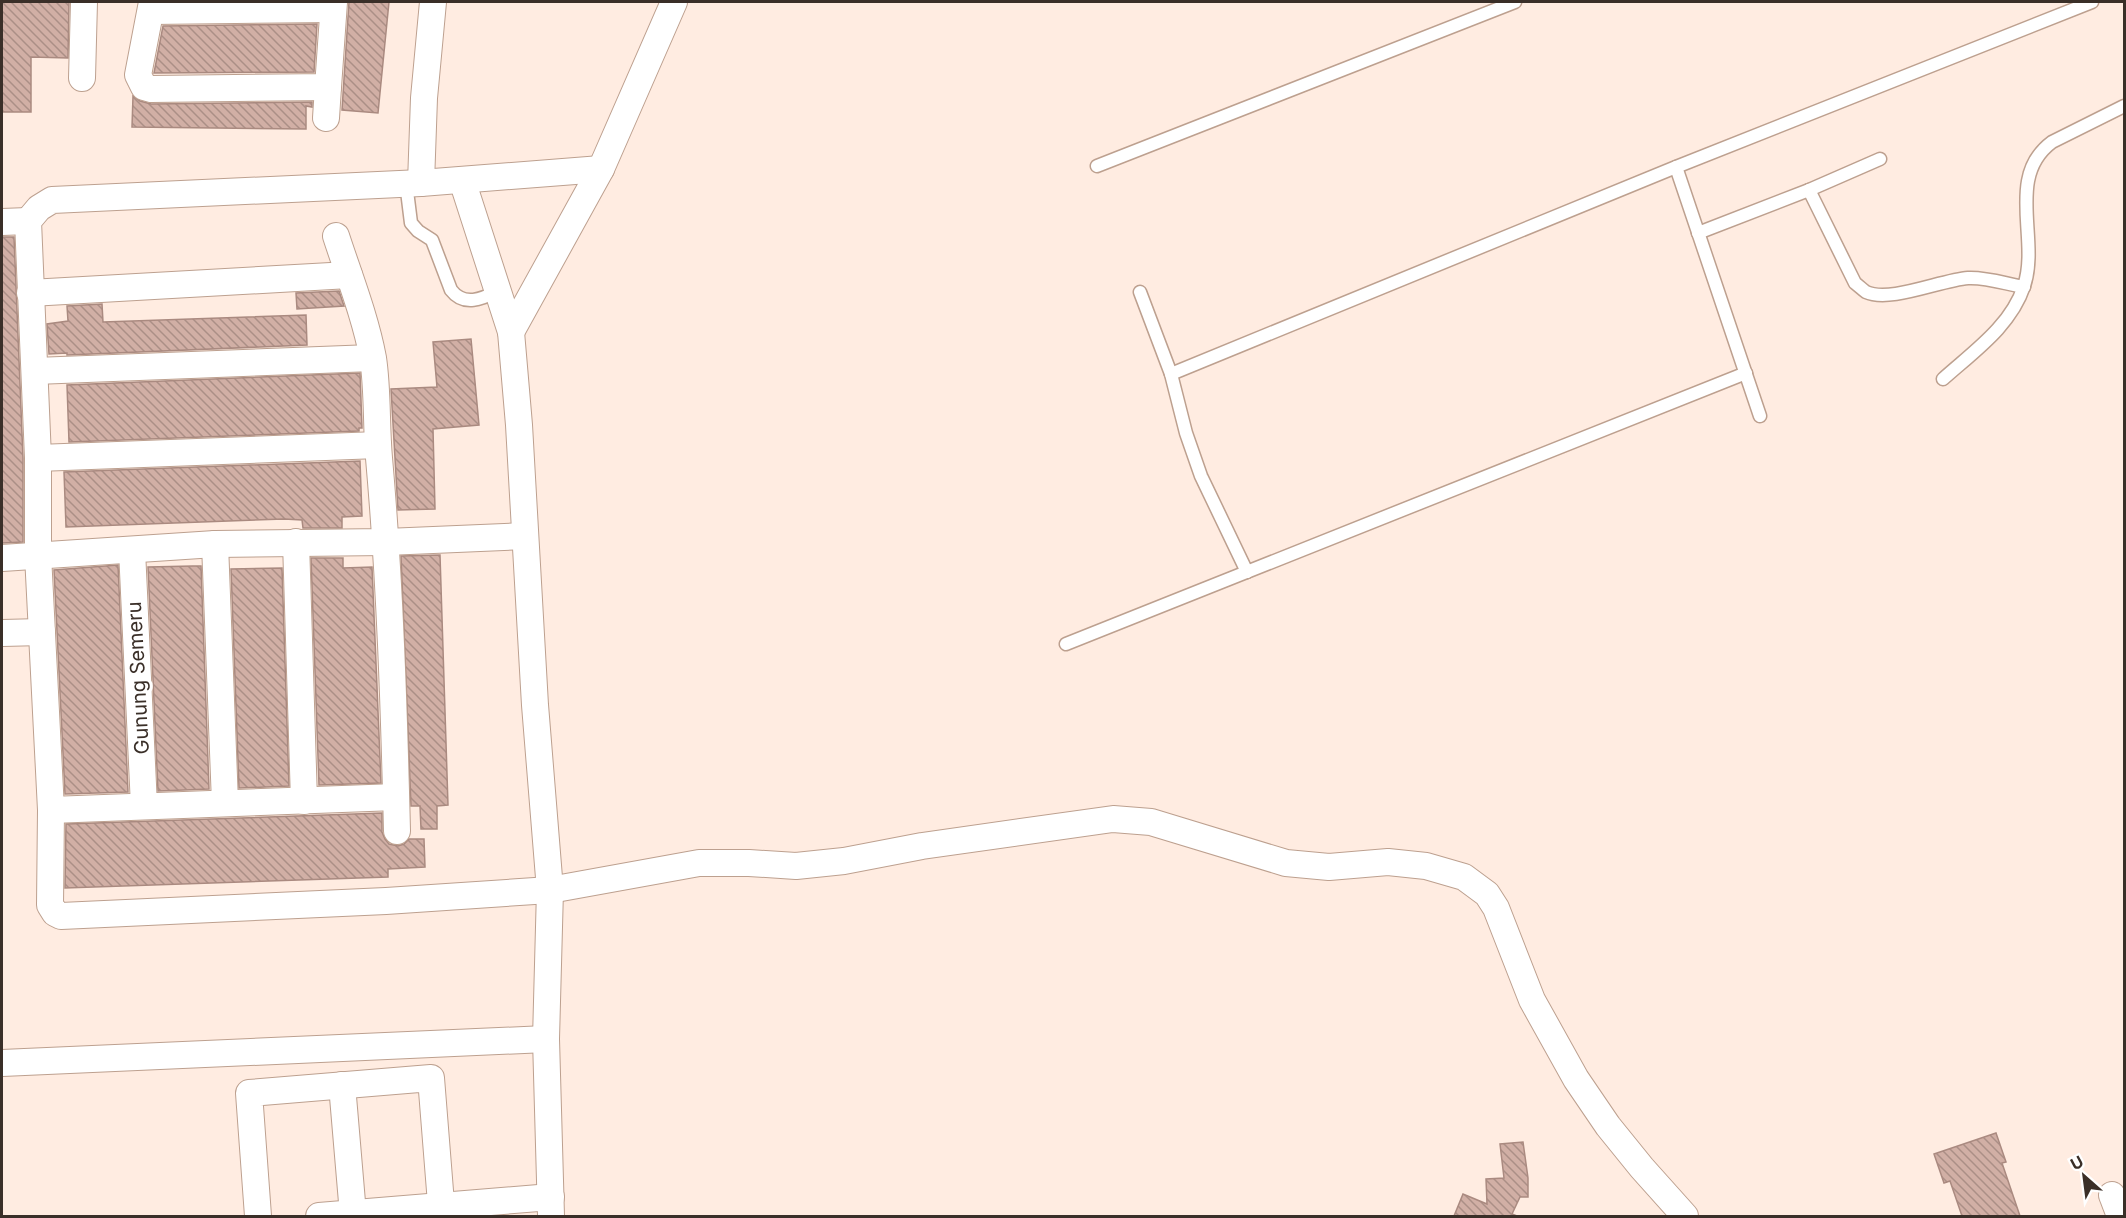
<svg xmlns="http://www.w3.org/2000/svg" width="2126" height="1218" font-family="Inter,sans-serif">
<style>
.building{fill:url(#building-back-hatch);stroke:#aa8a80;stroke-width:1.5}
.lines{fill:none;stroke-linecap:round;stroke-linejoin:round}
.lane-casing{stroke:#bda08f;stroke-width:15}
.street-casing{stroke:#bda08f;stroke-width:28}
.lane{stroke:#fff;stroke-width:12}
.street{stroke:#fff;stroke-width:26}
.labels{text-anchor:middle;stroke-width:6;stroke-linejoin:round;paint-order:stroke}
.street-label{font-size:20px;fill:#3a2f28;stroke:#fff}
</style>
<defs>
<pattern id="building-back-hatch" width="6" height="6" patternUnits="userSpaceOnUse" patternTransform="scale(1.5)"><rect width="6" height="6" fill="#d1afa5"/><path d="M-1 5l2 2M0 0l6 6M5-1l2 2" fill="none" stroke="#ab8f86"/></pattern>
</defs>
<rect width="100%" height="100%" fill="#ffece1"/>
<g class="building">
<polygon points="2,2 69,2 68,58 31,57 31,112 2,112"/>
<polygon points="349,2 389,2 378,113 342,110"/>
<polygon points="317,24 314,72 154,73 163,26"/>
<polygon points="133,96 140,101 151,104 312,102 312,107 306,106 306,129 132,127"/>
<polygon points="2,237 14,237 23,458 23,542 2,543"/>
<polygon points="339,291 344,306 297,309 296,293"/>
<polygon points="102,304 103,322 306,315 307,345 67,355 67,353 49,354 47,324 68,321 67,306"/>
<polygon points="471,339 479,425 433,429 435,509 398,510 391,389 437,387 433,342"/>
<polygon points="360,373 362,428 359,428 359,431 69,442 67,385"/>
<polygon points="360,461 362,516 342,517 342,528 303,528 302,520 284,519 66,527 64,472"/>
<polygon points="440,555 448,805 437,806 437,829 421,829 420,806 411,806 401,556"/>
<polygon points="311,558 343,558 343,568 372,567 381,783 319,785"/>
<polygon points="118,565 128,792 65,794 54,570"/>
<polygon points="193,566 201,566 209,789 158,791 148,567"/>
<polygon points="282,568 289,786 239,788 231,569"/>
<polygon points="382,813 382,832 385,839 389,844 398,846 404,844 409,839 424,839 425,867 388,869 388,877 65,888 66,824"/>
<polygon points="1996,1133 2006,1162 2002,1163 2020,1216 1962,1216 1950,1181 1944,1183 1934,1154"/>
<polygon points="1523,1142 1528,1178 1528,1197 1520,1197 1512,1214 1517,1216 1454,1216 1463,1194 1487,1204 1486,1179 1504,1178 1500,1144"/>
</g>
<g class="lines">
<defs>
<g id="lane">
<polyline points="1097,166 1515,2"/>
<polyline points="1676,167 1760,416"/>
<path d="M406,183L411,223L418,231L432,240L451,290C464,307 482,299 498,291"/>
<path d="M1809,190L1855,283C1859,286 1863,290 1866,292C1890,303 1941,280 1968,278C1987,277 2006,284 2024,287"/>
<polyline points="1698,233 1809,190 1880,159"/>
<polyline points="1140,292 1171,374 1186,433 1201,476 1247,572"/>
<polyline points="1171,374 1676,167 2092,2"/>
<path d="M1943,379C1973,352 2011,326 2024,286C2040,239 2005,177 2052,142L2124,106"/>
<polyline points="1066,644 1746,373"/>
</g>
<g id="street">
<polyline points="152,2 138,75 144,87 151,89 328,87 334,2"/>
<polyline points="151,11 333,9"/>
<polyline points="82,78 84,2"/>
<polyline points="326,118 328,87"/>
<polyline points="601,169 421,183 52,200 39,208 28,221 38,458 38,555 51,810 50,905 55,913 61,916 386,901 550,890 699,863 749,863 796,866 844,861 922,846 1113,819 1151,822 1286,863 1329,867 1388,862 1426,866 1464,877 1487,894 1496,908 1532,1000 1576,1079 1608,1126 1642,1168 1685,1216"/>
<polyline points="462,180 511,332 519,425 535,705 550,890 546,1039 551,1216"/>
<polyline points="421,183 424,98 433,2"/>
<polyline points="2,222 28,221"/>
<path d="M336,236C349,276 365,316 373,358C378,391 376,425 379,458C390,582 394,707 397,831"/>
<polyline points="30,293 349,275"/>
<polyline points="511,332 601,169 674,2"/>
<polyline points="35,371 372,358"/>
<polyline points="38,458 378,445"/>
<polyline points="296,542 304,801"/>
<polyline points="215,544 225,803"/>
<polyline points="132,550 144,806"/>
<polyline points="2,558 215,544 386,542 525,536"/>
<polyline points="2,633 42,632"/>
<polyline points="51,810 396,797"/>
<polyline points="2,1063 546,1039"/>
<polyline points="342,1085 353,1214"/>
<polyline points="2112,1195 2120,1216"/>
<polyline points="258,1216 249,1093 431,1078 442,1216"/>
<polyline points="319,1216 551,1197"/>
</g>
</defs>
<use href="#lane" class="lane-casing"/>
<use href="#street" class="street-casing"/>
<use href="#lane" class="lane"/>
<use href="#street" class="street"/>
</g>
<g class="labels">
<g class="street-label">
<text transform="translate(138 678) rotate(-93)" y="7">Gunung Semeru</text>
</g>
</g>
<rect width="2126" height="1218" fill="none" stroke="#3a2f28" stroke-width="6"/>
<g transform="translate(2084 1176) rotate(332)" stroke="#ffffff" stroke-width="4.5" paint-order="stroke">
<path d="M0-4.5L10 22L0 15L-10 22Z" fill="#3a2f28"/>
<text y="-9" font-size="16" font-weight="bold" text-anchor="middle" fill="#3a2f28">U</text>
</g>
</svg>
